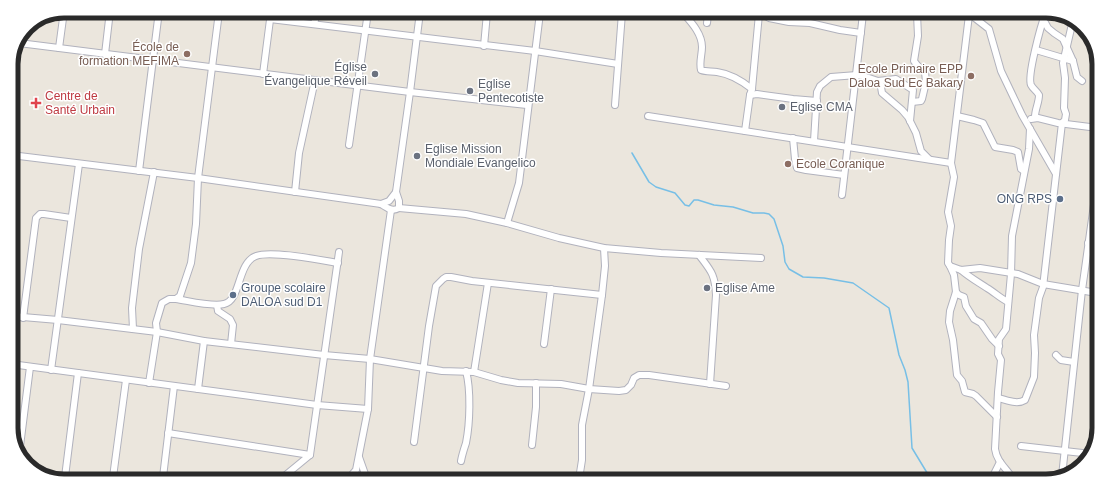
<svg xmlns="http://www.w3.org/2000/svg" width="1110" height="492" font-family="Arial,sans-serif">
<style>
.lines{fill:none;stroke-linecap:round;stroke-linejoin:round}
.stream{stroke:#77bfe6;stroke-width:1.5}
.minor-casing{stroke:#b1b2bd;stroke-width:8}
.minor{stroke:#fff;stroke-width:6}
.education-dot{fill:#8d6e63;stroke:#fff;stroke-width:1.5}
.worship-dot{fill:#6b7280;stroke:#fff;stroke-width:1.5}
.health-dot{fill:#e0444e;stroke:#fff;stroke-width:1.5}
.service-dot{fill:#5c6f8a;stroke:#fff;stroke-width:1.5}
.labels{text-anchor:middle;stroke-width:3;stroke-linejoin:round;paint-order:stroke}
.education-label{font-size:12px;fill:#785e54;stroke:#fff;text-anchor:end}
.worship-label{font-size:12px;fill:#5b616d;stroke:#fff;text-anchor:start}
.health-label{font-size:12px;fill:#be3a42;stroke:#fff;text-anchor:start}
.service-label{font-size:12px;fill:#4e5e75;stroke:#fff;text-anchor:end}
.rim{fill:none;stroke:#2a2a2a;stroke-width:5}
</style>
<rect width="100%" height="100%" fill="#ebe6dd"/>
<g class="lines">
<polyline class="stream" points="632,153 649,182 656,187 675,193 685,205 689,206 694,200 698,200 714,205 733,207 753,213 764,213 769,214 774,219 783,246 785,262 789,269 803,277 824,278 853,283 889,308 899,355 905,370 908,382 912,448 932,481"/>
<defs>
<g id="minor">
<path d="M684,14C692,23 702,34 702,47C702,55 699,62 701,70C706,72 712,71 717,72C731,74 742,81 752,89"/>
<polyline points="763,14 769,18 789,22 810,23 840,30 861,33"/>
<polyline points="969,15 951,163 954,177 948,212 951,226 949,240 948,263 950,266 961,270 980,268 1018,274 1043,284 1097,293"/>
<polyline points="971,15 989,29 1001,71 1022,115 1056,174"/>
<polyline points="270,19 535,51 618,64"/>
<polyline points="1043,19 1048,28 1054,33 1063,39 1073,61 1077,77 1082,81"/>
<polyline points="707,23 708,14"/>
<polyline points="314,24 317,12"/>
<polyline points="19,43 410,92 527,105"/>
<polyline points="484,46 487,13"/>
<polyline points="59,48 64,11"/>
<polyline points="1036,50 1073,61"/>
<polyline points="105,54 110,11"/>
<polyline points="263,74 271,12"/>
<polyline points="880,81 882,93 902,110 908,117 916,133 921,151 929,159"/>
<polyline points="750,95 757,94 793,99 817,101"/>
<polyline points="912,102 921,101 922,99 926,82 925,72 917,65 914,61 918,36 917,14"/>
<polyline points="615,105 622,13"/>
<polyline points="648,116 951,163"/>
<polyline points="957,116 974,120 983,123 995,147 1013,150 1018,152 1021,169 1024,171"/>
<path d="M1035,117C1035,109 1039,103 1039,95C1037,91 1033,89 1031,85C1027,76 1041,25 1045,15"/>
<polyline points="1031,119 1038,118 1058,123 1098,128"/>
<polyline points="745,131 750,95 752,89 759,14"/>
<polyline points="793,138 795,159 797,168 806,170 844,175"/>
<polyline points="814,141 817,92 820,86 831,77 857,75 863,76 878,81 896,79 913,90 910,121"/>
<polyline points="349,145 368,12"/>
<path d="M11,155L198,178L381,204C387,208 392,212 399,208V201L396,192"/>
<polyline points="139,171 159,11"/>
<polyline points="295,192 299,153 315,80"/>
<polyline points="842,195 863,14"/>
<polyline points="381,204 389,201 396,192 410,92 420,12"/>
<polyline points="399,208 466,214 507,223 519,183 540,13"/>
<polyline points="507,223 559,238 604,248 661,253 761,258"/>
<polyline points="1088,243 1097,244"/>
<path d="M699,255C711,271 715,274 716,295L710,384"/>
<polyline points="950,266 954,275 956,292 950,311 949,322 953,340 957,375 962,381 965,392 973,394 976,396 997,417"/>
<path d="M961,270C969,277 978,282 987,288C994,292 1000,298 1008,302"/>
<polyline points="956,292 959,295 964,297 966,306 974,319 981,323 992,339 999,346"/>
<path d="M176,299C189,301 212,307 224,304C241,301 237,263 256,256C271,250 320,260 338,263"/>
<polyline points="217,305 218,311 230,319 233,325 231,344"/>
<polyline points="11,316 58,320 157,332 204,341 324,355 370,359 442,371 474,372 501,380 518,383 561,384 589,389 619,391 626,390 631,385 634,378 639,375 649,375 726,386"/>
<polyline points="23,318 36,218 40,214 44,214 71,218"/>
<polyline points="133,329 132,308 139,249 154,172"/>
<polyline points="544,344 551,289"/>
<polyline points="1056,355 1061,360 1074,362"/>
<polyline points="11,364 317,405 368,409"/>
<polyline points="51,370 79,164"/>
<polyline points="474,372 488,283"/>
<polyline points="149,383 157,332 156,323 162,303 169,299 176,299 180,296 191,263 196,224 198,178 219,12"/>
<polyline points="198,389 204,341"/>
<path d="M998,398C1007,400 1017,405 1025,400L1034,377L1035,353L1034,335L1039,298L1043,287L1062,123L1065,120L1066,114L1064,108L1065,78L1063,63L1073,20"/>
<polyline points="168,433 310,455"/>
<polyline points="414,442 429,326 436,286 443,279 446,277 451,277 472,281 602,295"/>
<polyline points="532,445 536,407 536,383"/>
<polyline points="1021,446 1091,454"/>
<polyline points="19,454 30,367"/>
<polyline points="359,457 365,474 369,478"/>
<path d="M461,461C462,455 464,449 466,443C470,423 471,390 466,371"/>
<polyline points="1062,476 1082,290 1098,176"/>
<polyline points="65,477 78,373"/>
<polyline points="113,477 126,380"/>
<polyline points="163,477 174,386"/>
<polyline points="212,477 218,478"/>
<polyline points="282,478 310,455 339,252"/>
<polyline points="349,478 356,470 368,409 370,359 391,210"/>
<polyline points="579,479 582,460 582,425 589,389 602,295 605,266 604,248"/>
<polyline points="988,481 994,474 1000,462"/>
<path d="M1014,481C1008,469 997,463 995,449L998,392L1001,360L998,354L999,339L1006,329L1011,274L1012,236L1029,149L1030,129"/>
</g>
</defs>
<use href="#minor" class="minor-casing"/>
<use href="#minor" class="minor"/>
</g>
<g class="education-dot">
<circle cx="187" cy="54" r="4"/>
<circle cx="971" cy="76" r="4"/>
<circle cx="788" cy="164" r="4"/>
</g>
<g class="worship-dot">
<circle cx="375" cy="74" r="4"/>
<circle cx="470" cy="91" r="4"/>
<circle cx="782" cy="107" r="4"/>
<circle cx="417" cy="156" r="4"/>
<circle cx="707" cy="288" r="4"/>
</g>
<path class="health-dot" d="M34 97h4v4h4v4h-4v4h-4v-4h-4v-4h4z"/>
<g class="service-dot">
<circle cx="1060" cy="199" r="4"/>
<circle cx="233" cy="295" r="4"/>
</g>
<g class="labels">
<g class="education-label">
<text x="179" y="51">École de<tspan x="179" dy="14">formation MEFIMA</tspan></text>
<text x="963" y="73">Ecole Primaire EPP<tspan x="963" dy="14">Daloa Sud Ec Bakary</tspan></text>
<text x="796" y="168" text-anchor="start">Ecole Coranique</text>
</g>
<g class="worship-label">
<text x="367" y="71" text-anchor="end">Église<tspan x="367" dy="14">Évangelique Réveil</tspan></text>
<text x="478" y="88">Eglise<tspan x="478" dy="14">Pentecotiste</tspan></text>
<text x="790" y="111">Eglise CMA</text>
<text x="425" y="153">Eglise Mission<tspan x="425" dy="14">Mondiale Evangelico</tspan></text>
<text x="715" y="292">Eglise Ame</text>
</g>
<g class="health-label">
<text x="45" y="100">Centre de<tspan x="45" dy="14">Santé Urbain</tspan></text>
</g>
<g class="service-label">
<text x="1052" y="203">ONG RPS</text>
<text x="241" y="292" text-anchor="start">Groupe scolaire<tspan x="241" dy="14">DALOA sud D1</tspan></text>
</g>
</g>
<path d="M0 0H1110V492H0ZM64 18H1046A46 46 0 0 1 1092 64V428A46 46 0 0 1 1046 474H64A46 46 0 0 1 18 428V64A46 46 0 0 1 64 18Z" fill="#fff" fill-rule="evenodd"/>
<path class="rim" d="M64 18H1046A46 46 0 0 1 1092 64V428A46 46 0 0 1 1046 474H64A46 46 0 0 1 18 428V64A46 46 0 0 1 64 18Z"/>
</svg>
